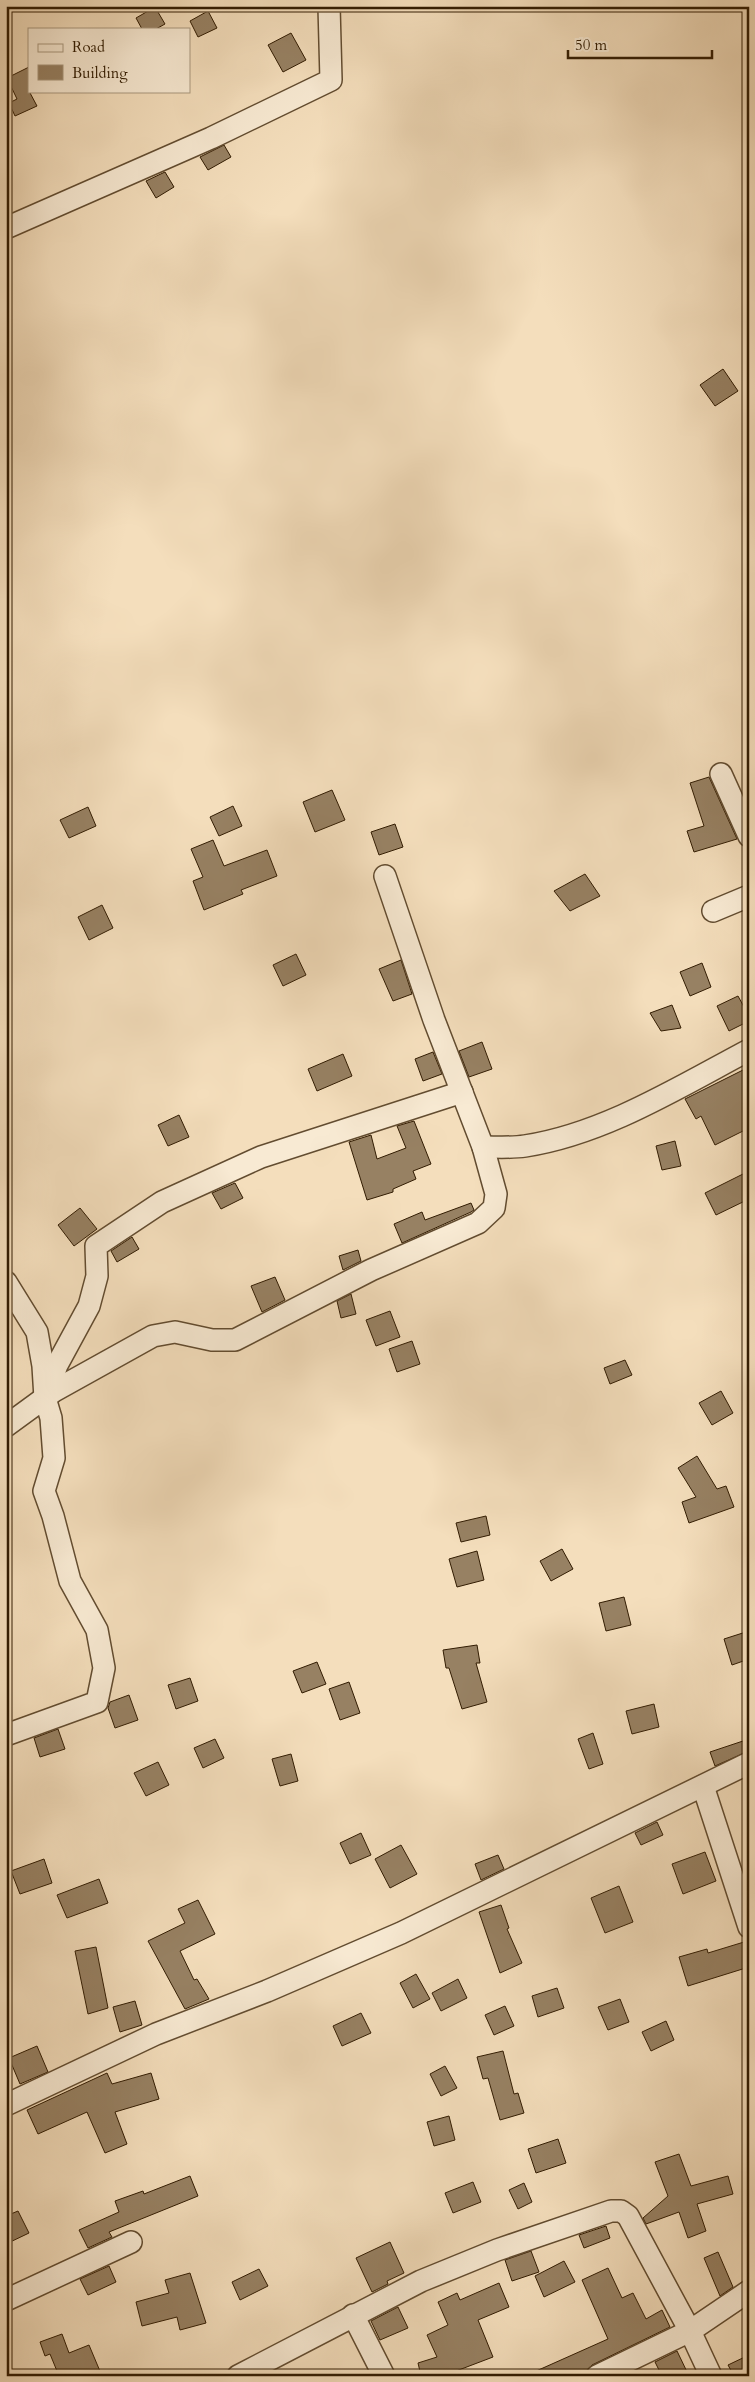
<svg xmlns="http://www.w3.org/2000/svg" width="755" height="2382" font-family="Cardo,serif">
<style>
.building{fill:#978163;stroke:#321c02}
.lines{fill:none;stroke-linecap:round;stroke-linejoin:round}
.street-casing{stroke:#624c30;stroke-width:24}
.street{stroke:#f8ead3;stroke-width:21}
</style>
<rect width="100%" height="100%" fill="#f4debc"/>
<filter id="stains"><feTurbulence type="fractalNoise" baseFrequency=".004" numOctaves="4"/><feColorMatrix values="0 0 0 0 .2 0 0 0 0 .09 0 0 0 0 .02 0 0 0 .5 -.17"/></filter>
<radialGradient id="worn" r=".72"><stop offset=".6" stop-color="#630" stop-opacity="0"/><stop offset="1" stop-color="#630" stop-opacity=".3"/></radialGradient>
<g class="building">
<polygon points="155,7 165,24 156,29 142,29 136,18"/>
<polygon points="208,11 217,28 198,37 190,21"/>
<polygon points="291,33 306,60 283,72 268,45"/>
<polygon points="29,67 29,91 37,106 15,116 9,103 17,99 7,78"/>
<polygon points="224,145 231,157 208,170 200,157"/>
<polygon points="165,172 174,187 156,198 146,181"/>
<polygon points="723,369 738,391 715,406 700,385"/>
<polygon points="709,777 737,839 694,852 687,831 704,826 690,783"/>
<polygon points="332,790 345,820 315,832 303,802"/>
<polygon points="233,806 242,826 219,836 210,817"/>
<polygon points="88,807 96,826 69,838 60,820"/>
<polygon points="395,824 403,847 379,855 371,832"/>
<polygon points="213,840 224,866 267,850 277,876 241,890 243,894 204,910 193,881 203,877 191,849"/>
<polygon points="585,874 600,896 570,911 554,891"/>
<polygon points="102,905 113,928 89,940 78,917"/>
<polygon points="296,954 306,975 283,986 273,965"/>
<polygon points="401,960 412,994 393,1001 379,969"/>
<polygon points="702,963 711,987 690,996 680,972"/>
<polygon points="738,996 749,1016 749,1021 729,1031 717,1006"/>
<polygon points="672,1005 681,1028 661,1031 650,1013"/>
<polygon points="482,1042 492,1069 469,1077 459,1051"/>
<polygon points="433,1052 442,1074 423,1081 415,1059"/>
<polygon points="343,1054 352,1076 317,1091 308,1069"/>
<polygon points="749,1067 749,1128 715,1145 701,1116 696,1119 685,1099"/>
<polygon points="179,1115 189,1137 168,1146 158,1125"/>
<polygon points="414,1121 431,1164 413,1171 416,1179 393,1189 393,1192 367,1200 349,1142 371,1135 377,1159 406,1148 397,1126"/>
<polygon points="675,1141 681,1166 662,1170 656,1146"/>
<polygon points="749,1171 749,1199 716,1215 705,1193"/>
<polygon points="235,1183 243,1198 221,1209 212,1193"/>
<polygon points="471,1203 474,1210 471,1212 402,1243 394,1224 422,1212 425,1220"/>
<polygon points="80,1208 97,1229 74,1246 58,1225"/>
<polygon points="132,1237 139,1249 117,1262 111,1251"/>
<polygon points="358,1250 361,1261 343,1270 339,1256"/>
<polygon points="275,1277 285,1300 262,1312 251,1286"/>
<polygon points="351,1294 356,1314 341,1318 337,1301"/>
<polygon points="390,1311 400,1337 376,1346 366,1320"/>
<polygon points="412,1341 420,1364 397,1372 389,1349"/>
<polygon points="625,1360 632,1375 610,1384 604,1368"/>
<polygon points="721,1391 733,1413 712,1425 699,1403"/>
<polygon points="697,1456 717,1489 726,1486 734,1507 689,1523 682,1502 696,1497 678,1468"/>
<polygon points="486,1516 490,1535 461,1542 456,1523"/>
<polygon points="562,1549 573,1569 551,1581 540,1561"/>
<polygon points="477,1551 484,1580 457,1587 449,1559"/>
<polygon points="624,1597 631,1625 606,1631 599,1603"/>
<polygon points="749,1631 749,1659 732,1665 724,1639"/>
<polygon points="477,1645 480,1663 476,1663 487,1702 462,1709 449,1668 446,1668 443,1650"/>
<polygon points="317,1662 326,1684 302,1693 293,1671"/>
<polygon points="190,1678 198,1701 176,1709 168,1685"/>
<polygon points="349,1682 360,1713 340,1720 329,1689"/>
<polygon points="129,1695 138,1720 115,1728 108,1708 110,1702"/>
<polygon points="654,1704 659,1727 632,1734 626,1711"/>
<polygon points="58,1729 65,1749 40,1757 34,1738"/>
<polygon points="593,1733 603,1764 589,1769 578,1739"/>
<polygon points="215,1739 224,1758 203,1768 194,1748"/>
<polygon points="749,1739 749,1751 715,1766 710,1752"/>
<polygon points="291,1754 298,1781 280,1786 272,1759"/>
<polygon points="158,1762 169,1785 146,1796 134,1773"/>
<polygon points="657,1822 663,1835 641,1845 635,1833"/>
<polygon points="361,1833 371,1855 350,1864 340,1843"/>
<polygon points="401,1845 417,1874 390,1888 375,1859"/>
<polygon points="705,1852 716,1881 683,1894 672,1864"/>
<polygon points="498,1855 504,1869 481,1880 475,1864"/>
<polygon points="44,1859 52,1883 20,1894 11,1871"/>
<polygon points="99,1879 108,1903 67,1918 57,1895"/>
<polygon points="619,1886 633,1922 605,1933 591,1898"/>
<polygon points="198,1900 215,1934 180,1951 194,1980 197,1979 209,1999 185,2009 148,1941 185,1923 178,1909"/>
<polygon points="501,1905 509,1928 507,1929 522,1963 500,1973 479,1912"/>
<polygon points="744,1942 749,1956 749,1967 688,1986 679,1957 707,1949 708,1953"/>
<polygon points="96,1947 108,2008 88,2014 75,1951"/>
<polygon points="416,1974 430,1999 413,2008 400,1983"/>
<polygon points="458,1979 467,1998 441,2011 432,1993"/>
<polygon points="557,1988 564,2008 538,2017 532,1996"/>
<polygon points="620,1999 629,2022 608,2030 598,2007"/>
<polygon points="135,2001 142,2025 120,2032 113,2007"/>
<polygon points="505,2006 514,2026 494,2035 485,2015"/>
<polygon points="361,2013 371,2033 342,2046 333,2026"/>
<polygon points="666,2021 674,2040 651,2051 642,2032"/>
<polygon points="37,2046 48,2072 20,2084 9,2058"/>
<polygon points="503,2051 514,2094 518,2093 524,2113 500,2120 488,2078 483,2079 477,2057"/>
<polygon points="445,2066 457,2088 441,2096 430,2074"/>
<polygon points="107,2073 112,2084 151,2073 159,2099 115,2112 127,2144 105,2153 87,2112 38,2134 27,2110"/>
<polygon points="449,2116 455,2140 434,2146 427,2122"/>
<polygon points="558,2139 566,2163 536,2173 528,2149"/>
<polygon points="679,2154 691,2186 728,2176 733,2194 697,2204 706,2231 688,2238 679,2212 646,2224 643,2218 668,2196 655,2162"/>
<polygon points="190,2176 198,2196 109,2232 112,2237 88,2248 79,2230 119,2212 115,2201 143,2191 144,2194"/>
<polygon points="473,2182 481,2202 453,2213 445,2193"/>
<polygon points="524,2183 532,2202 518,2209 509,2190"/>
<polygon points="18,2211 29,2233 6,2244 6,2216"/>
<polygon points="606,2226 610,2238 584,2248 579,2235"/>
<polygon points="390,2242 404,2273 387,2281 388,2284 372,2292 356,2258"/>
<polygon points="531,2251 539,2272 512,2281 505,2260"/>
<polygon points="718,2252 733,2287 720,2296 704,2258"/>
<polygon points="564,2261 575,2282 544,2297 535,2276"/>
<polygon points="109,2266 116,2282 88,2295 80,2279"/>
<polygon points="608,2268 622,2298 633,2293 646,2319 662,2310 670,2327 592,2365 585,2374 580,2376 525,2376 608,2339 582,2280"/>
<polygon points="259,2269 268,2286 240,2300 232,2282"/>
<polygon points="190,2273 206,2323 180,2330 177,2317 142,2326 136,2302 169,2293 165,2280"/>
<polygon points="499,2283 509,2307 478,2320 493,2357 443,2376 421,2376 418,2363 437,2357 427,2335 448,2325 438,2302 457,2293 460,2300"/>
<polygon points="398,2307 408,2328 380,2340 371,2321"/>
<polygon points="62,2334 69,2353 89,2345 102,2376 59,2376 50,2354 45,2356 40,2342"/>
<polygon points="677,2351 689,2376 662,2376 655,2362"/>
<polygon points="749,2355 749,2376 734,2376 728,2365"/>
</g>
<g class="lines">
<defs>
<g id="street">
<polyline points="6,228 211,138 331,80 329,6"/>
<polyline points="721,774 749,836"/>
<polyline points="713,911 749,896"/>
<path d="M483,1147C497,1147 512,1148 525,1146C604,1134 679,1087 749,1050"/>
<polyline points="6,1282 37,1332 43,1366 45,1398 51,1418 54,1458 44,1491 53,1516 70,1581 97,1630 104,1668 97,1702 6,1735"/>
<polyline points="45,1398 57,1365 89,1306 97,1276 96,1246 162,1202 261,1157 462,1092"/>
<polyline points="6,1426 54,1391 153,1336 175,1332 212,1340 235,1340 371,1270 478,1223 494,1208 496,1194 483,1147 434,1020 385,876"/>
<polyline points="703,1786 749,1927"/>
<polyline points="6,2105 156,2034 267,1991 401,1933 749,1763"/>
<polyline points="6,2300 131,2242"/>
<polyline points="353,2315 384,2376"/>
<polyline points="238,2376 421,2281 497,2250 611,2211 621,2211 628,2216 690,2331 711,2376"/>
<polyline points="597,2376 690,2331 749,2291"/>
</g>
</defs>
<use href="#street" class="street-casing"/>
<use href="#street" class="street"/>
</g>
<rect width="755" height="2382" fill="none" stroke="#f4debc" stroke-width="25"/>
<rect x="8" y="8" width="740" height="2367" fill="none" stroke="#321c02" stroke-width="2.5"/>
<rect x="12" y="12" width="730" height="2357" fill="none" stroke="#321c02"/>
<rect x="28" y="28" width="162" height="65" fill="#f8ead3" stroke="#a9987f"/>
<rect x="38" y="44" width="25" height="8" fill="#f8ead3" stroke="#a9987f"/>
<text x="72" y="52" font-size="15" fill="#321c02">Road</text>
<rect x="38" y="65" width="25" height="15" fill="#978163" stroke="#a9987f"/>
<text x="72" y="78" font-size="15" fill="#321c02">Building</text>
<path d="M568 50v8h144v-8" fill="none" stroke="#321c02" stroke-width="2.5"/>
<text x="575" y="50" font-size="15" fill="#321c02" stroke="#f8ead3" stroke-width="4" paint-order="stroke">50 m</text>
<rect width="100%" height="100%" filter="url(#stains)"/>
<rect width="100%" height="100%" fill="url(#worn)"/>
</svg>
